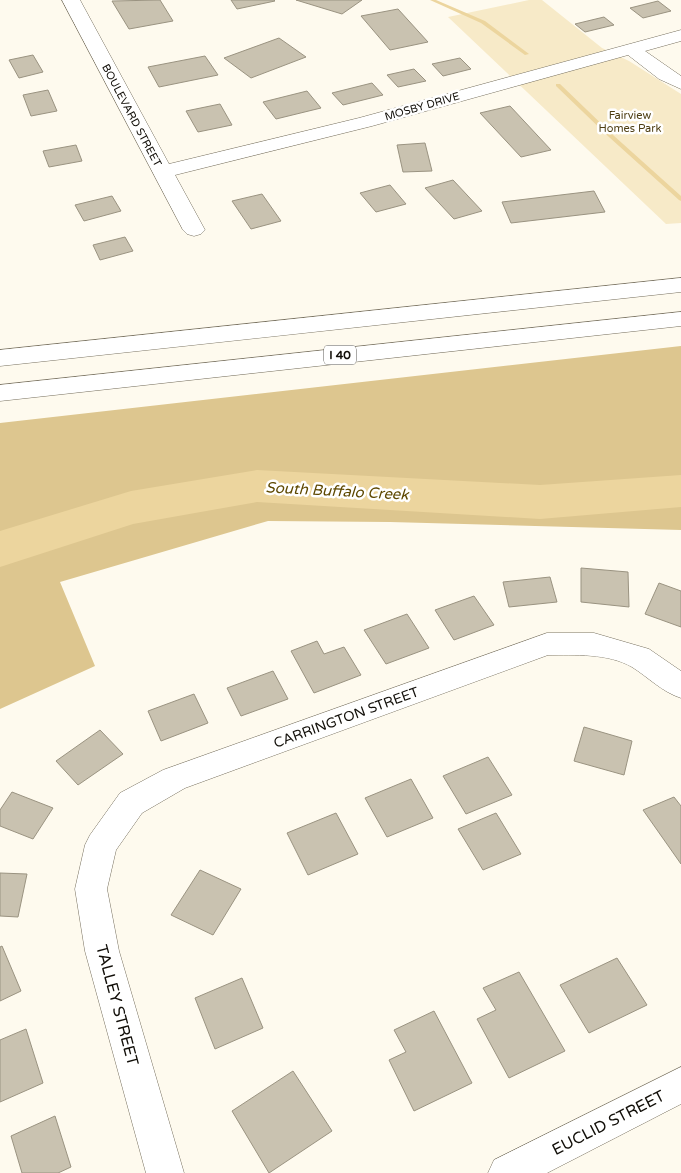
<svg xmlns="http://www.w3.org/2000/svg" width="681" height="1173" font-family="'Varela Round',sans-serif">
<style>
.green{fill:#f7eac8}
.forest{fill:#ddc68f}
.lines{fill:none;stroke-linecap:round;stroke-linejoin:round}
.stream{fill:#ecd59e;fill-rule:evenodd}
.river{fill:#ecd59e;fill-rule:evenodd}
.building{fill:#c9c2b0;stroke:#9a9381}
.minor-casing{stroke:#77705f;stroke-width:1}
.highway-casing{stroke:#77705f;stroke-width:1}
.minor{fill:#fff;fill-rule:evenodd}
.highway{fill:#fff;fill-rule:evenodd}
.labels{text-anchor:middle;stroke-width:5;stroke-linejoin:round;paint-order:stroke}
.far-street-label{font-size:11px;fill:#110e08;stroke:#fff}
.far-park-label{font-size:11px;fill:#4e3e13;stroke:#fff}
.shield{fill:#fff;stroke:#585652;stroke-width:1}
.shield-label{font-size:12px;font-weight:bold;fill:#110e08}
.street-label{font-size:14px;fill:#110e08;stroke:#fff}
.water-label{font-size:15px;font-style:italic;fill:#5e4800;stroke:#fff}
.near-street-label{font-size:16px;fill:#110e08;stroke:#fff}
</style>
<rect width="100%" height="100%" fill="#fefaee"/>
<polygon class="green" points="529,0 542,0 602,48 629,61 681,94 681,223 666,224 448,17"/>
<polygon class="forest" points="681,346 681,530 390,522 268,521 60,582 95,666 0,709 0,423"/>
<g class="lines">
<g class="stream">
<polygon points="430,0 436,0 485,21 529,54 525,55 481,23"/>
<polygon points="556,84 560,84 613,135 681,196 681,201 679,200 609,137 556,86"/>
</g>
<polygon class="river" points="257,470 540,485 681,475 681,507 540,519 257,502 133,524 0,567 0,531 131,491"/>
</g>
<g class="building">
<polygon points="160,0 173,21 129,29 112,1"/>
<polygon points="231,0 274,0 275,1 237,9"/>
<polygon points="296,0 362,0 342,14"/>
<polygon points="658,1 671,11 643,18 630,8"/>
<polygon points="398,9 428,42 390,50 361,16"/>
<polygon points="604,17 614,25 585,32 575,24"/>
<polygon points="279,38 306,57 251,78 224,58"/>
<polygon points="33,55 43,72 19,78 9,60"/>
<polygon points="205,56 218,75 159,87 148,67"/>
<polygon points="460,58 471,69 443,76 432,64"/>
<polygon points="414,69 426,81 398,87 387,75"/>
<polygon points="372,83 383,95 343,105 332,93"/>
<polygon points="48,90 57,111 31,116 23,95"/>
<polygon points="307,91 321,108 276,119 263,102"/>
<polygon points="220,104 232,125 198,132 186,111"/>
<polygon points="510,106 551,150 521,157 480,113"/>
<polygon points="425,143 432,171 403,172 397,145"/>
<polygon points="76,145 82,161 49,167 43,151"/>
<polygon points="453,180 482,211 454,219 425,188"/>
<polygon points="390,185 406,204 376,212 360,193"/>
<polygon points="594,191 605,212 511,223 502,202"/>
<polygon points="262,194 281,221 251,229 232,201"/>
<polygon points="112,196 121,211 84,221 75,205"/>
<polygon points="125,237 133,251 100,260 93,245"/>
<polygon points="581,568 628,572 629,607 581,602"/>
<polygon points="550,577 557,602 509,607 503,582"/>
<polygon points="659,583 681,591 681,627 645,614"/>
<polygon points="474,596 494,625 454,640 435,610"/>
<polygon points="407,614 429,648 386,664 364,630"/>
<polygon points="317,641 324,654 344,647 361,675 314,693 291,651"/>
<polygon points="273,671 288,699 241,716 227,688"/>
<polygon points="194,694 208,723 161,741 148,711"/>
<polygon points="584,727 632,741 624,775 574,761"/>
<polygon points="100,730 123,754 78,785 56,761"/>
<polygon points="488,757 512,795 466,814 443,776"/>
<polygon points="411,779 433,818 387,837 365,798"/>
<polygon points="12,792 53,808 33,839 0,826 0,810"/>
<polygon points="674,797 681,806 681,864 643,810"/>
<polygon points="336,813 358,854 308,875 287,833"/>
<polygon points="496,813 521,854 483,870 458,829"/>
<polygon points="200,870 241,889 213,935 171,915"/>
<polygon points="0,873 27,874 18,917 0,916"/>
<polygon points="2,946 21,991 0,1001 0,947"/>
<polygon points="617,958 647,1005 589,1033 560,985"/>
<polygon points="519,972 565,1051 509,1078 477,1019 496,1010 483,988"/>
<polygon points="242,978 263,1028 215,1049 195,998"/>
<polygon points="434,1011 472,1083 414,1111 389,1060 406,1052 394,1030"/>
<polygon points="26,1029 43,1083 0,1102 0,1040"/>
<polygon points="293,1071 332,1131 269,1173 232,1111"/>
<polygon points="55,1116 71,1167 58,1173 22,1173 11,1136"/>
</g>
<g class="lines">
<defs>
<g id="minor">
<polygon points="62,0 80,0 169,164 359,118 681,30 681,41 645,51 681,76 681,89 659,79 628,55 372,126 175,175 205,230 201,234 194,236 187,234 183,230"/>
<path d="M547,633H594L649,649L681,671V698C662,692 648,677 632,667C608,653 574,655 548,655L185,788L142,813L116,850L107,889L119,951L184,1173H146L85,951L75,889L85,845L90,835L120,793L163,770Z"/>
<polygon points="681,1067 681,1104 547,1173 488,1173 494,1160"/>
</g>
<g id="highway">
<polygon points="681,278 681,292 0,366 0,350"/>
<polygon points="681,312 681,326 0,401 0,385"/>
</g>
</defs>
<use href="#minor" class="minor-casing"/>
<use href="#highway" class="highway-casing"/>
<use href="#minor" class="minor"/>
<use href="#highway" class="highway"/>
</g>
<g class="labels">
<g class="far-street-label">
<text transform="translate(422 106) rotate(-16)" y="4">MOSBY DRIVE</text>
<text transform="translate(132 115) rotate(62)" y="4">BOULEVARD STREET</text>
</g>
<g class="far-park-label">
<text x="630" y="119">Fairview<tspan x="630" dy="13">Homes Park</tspan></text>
</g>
<rect class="shield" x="324" y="345.5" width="32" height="19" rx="4"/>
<g class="shield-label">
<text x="340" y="359">I 40</text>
</g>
<g class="street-label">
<text transform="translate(346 717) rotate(-20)" y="5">CARRINGTON STREET</text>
</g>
<g class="water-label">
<text transform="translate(337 491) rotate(3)" y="5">South Buffalo Creek</text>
</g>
<g class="near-street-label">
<text transform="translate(118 1005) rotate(75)" y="6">TALLEY STREET</text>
<text transform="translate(608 1122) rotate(-27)" y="6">EUCLID STREET</text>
</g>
</g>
</svg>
